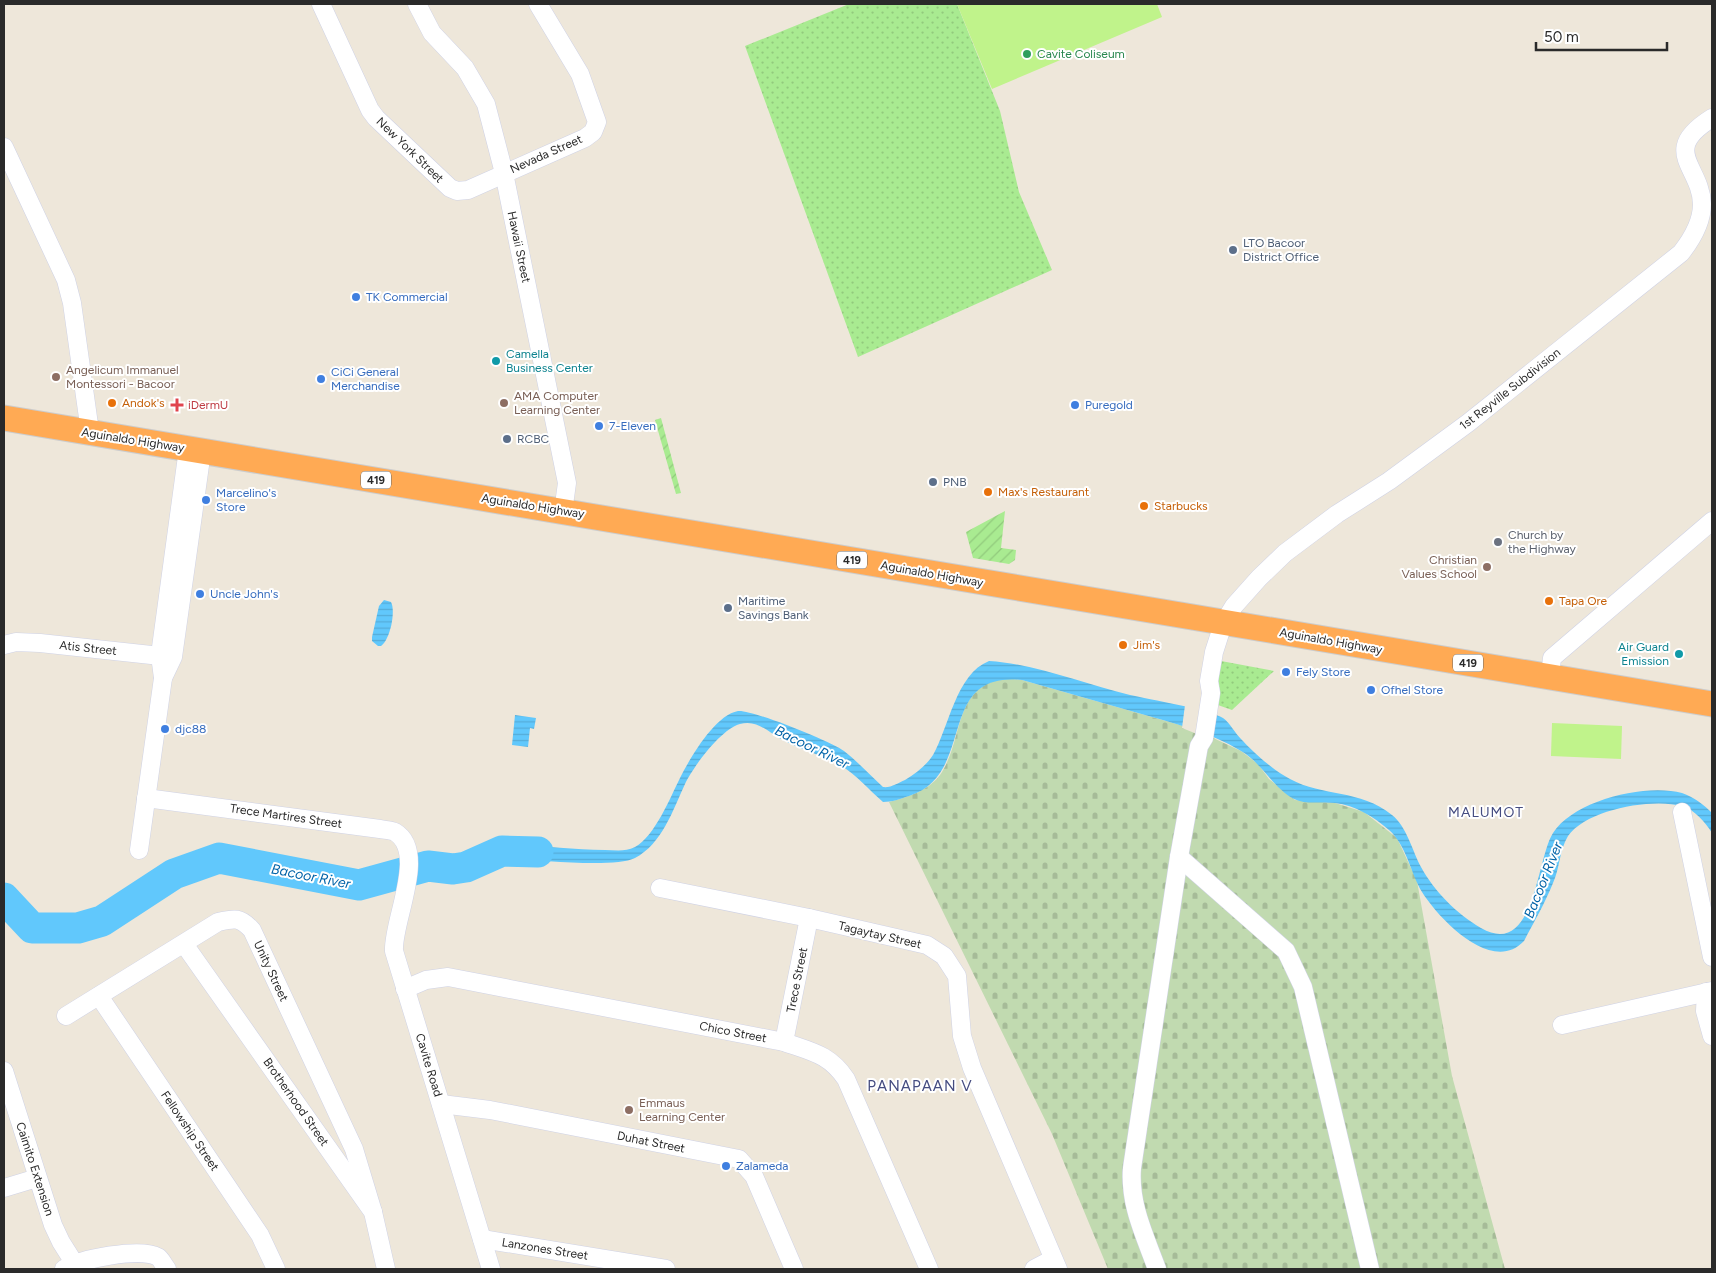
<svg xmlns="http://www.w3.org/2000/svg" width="1716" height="1273" font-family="Figtree,sans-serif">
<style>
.grass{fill:url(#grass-dots)}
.cemetery{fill:url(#cemetery-stones)}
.garden{fill:url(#garden-furrows)}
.pitch{fill:#c0f38b}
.water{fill:url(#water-rules)}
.pier{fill:#eee7da}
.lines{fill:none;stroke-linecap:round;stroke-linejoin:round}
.river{stroke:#61c8fc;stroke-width:31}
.minor-casing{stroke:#cfd2e5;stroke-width:19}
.highway-casing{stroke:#ccc;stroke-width:27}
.minor{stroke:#fff;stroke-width:18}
.highway{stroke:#ffaa54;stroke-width:25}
.leisure-dot{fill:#2e9e5b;stroke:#fff;stroke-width:2}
.service-dot{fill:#5c6f8a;stroke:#fff;stroke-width:2}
.shop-dot{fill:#3f7fe0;stroke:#fff;stroke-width:2}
.culture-dot{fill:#0f9aa8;stroke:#fff;stroke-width:2}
.education-dot{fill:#8d6e63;stroke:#fff;stroke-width:2}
.food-dot{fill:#e8710a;stroke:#fff;stroke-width:2}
.health-dot{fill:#e0444e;stroke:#fff;stroke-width:2}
.worship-dot{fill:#6b7280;stroke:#fff;stroke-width:2}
.labels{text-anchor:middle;stroke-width:4;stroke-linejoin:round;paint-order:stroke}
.shield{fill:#fff;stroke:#6a6a6a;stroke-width:1}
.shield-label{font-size:11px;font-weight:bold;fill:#2a2a2a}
.leisure-label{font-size:12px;fill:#27864d;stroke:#fff;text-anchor:start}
.street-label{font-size:12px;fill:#2a2a2a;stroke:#fff}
.service-label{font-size:12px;fill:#4e5e75;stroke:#fff;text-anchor:start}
.shop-label{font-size:12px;fill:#366cbe;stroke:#fff;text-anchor:start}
.culture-label{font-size:12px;fill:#0d838f;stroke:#fff;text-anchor:start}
.education-label{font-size:12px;fill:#785e54;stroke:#fff;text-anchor:start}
.food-label{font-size:12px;fill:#c56008;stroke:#fff;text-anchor:start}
.health-label{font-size:12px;fill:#be3a42;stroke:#fff;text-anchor:start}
.worship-label{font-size:12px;fill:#5b616d;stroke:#fff;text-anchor:start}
.water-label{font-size:14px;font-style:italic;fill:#0063a8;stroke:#fff}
.neighbourhood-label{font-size:14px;letter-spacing:1px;fill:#454c80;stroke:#fff}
.quarter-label{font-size:15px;letter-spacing:1px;fill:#454c80;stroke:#fff}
</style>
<defs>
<pattern id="grass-dots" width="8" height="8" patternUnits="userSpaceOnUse" patternTransform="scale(1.25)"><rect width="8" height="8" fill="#a9eb91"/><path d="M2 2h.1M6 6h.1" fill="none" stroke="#92ca7d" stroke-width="1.8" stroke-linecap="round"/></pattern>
<pattern id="cemetery-stones" width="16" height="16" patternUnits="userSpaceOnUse" patternTransform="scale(1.25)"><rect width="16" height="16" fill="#c1dab0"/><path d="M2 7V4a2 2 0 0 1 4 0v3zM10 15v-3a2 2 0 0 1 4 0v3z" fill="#a6bb98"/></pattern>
<pattern id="garden-furrows" width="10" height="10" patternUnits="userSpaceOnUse" patternTransform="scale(1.25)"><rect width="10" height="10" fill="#a9eb91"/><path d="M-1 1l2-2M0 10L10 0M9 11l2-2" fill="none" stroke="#92ca7d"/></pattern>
<pattern id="water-rules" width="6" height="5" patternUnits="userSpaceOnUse" patternTransform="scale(1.25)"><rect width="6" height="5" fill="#61c8fc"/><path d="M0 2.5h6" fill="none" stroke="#54acd8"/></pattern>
</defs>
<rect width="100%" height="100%" fill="#eee7da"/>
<g class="grass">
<polygon points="849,4 957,4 1000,111 1019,192 1052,270 858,357 745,46"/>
<polygon points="1221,661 1274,671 1232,710 1215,704"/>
</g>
<path class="cemetery" d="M1004,678L1022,680L1180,725L1209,736L1241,751L1258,764L1269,779L1295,800L1335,803L1364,812L1397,838L1417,881L1452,1076L1505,1269H1108L1052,1134L889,802C908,797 931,790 942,772C964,737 953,688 1004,678Z"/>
<g class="garden">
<polygon points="661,418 681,493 676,494 655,420"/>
<polygon points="1005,511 1001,548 1016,550 1015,560 1009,564 973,558 966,532"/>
</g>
<g class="pitch">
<polygon points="957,4 1157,4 1162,17 992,89"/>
<polygon points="1552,723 1622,726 1621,759 1551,756"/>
</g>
<g class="water">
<path d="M384,600L391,602C396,611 390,640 381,646H378L372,641V637L379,606Z"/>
<path d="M989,661C1037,664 1083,684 1130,695C1148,699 1211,710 1223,718C1230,723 1235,733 1241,739C1253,752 1274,771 1290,779C1323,797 1360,789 1392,815C1407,827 1412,850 1421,867C1434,891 1457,914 1481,928C1535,959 1536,860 1553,833C1574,800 1646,783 1682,793C1694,797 1704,805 1712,813V833C1705,822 1695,810 1682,806C1652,798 1587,809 1568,836C1559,851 1560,868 1553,883C1545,903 1534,922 1524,941C1492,975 1439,919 1422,892C1410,872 1407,846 1389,830C1374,817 1355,805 1335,803C1322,801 1306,805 1294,799C1272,787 1262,763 1241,751C1210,732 1173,723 1138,713C1099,702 1061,691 1022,680C934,671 978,774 909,796C900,799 892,802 883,802C868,789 857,775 840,765C821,755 800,749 781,739C768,732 757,719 740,724C721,729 693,767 685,784C673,810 662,844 635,858C613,869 525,859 495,857V846C532,843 568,850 605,850C615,850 625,852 635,847C655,836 670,798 680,778C690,758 715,715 738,711C751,709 833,742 844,751C858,762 870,775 883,787C891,788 898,783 905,780C916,773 926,766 933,755C949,727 956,674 989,661Z"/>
<polygon points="515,715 536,718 534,729 530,728 528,747 512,745"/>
</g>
<polygon class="pier" points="1185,705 1214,712 1212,740 1182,728"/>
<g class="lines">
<polyline class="river" points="4,898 32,928 78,928 102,921 174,874 219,858 359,885 428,866 453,869 466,867 502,851 538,852"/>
<defs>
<g id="minor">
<polyline points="321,4 370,110 376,118 450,188 457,191 468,190 585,138 593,132 597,122 580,74 538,4"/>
<polyline points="417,4 432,33 465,68 486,104 504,173 567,483 563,512"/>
<polyline points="4,147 66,280 72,303 90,432"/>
<polyline points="4,645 16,642 40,643 170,657"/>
<polyline points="1550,676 1552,658 1712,521"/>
<polyline points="163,678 160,655 188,449"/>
<path d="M146,798L380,829C384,830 391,830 395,832C428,852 392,922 394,951L491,1269"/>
<polyline points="1682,812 1712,957"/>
<polyline points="139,850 163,678 173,657 202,451"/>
<polyline points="1179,857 1286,951 1303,987 1370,1269"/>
<polyline points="660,888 809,918 927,945 944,956 957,976 962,1036 972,1068 1058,1269"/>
<polyline points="184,944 373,1212 386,1269"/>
<path d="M405,989L426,980L448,977L784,1042C812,1052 829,1054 846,1079L929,1269"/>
<polyline points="1706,992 1705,1011 1712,1036"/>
<polyline points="99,996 260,1235 276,1269"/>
<path d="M66,1016L218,922C235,918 240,917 252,930L354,1149L373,1212"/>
<polyline points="1562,1025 1712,991"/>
<polyline points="784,1042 809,918"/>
<polyline points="4,1071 53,1225 61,1242 78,1269"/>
<polyline points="441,1104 490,1110 739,1159 754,1176 794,1269"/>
<polyline points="4,1188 37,1178"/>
<polyline points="482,1239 666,1269"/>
<path d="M64,1269C80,1259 140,1247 158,1257C161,1259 164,1265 167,1269"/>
<polyline points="1034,1269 1053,1259"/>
<path d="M1157,1269C1145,1236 1129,1204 1132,1168L1179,857L1199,746L1204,738L1211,693L1209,681L1214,652L1223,624L1234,606L1259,578L1285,553L1337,514L1389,481L1468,423L1681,253C1692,239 1702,223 1702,204C1701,166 1659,151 1712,118"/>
</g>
<polyline id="highway" points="4,418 1712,704"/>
</defs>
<use href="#minor" class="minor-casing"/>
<use href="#highway" class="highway-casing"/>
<use href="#minor" class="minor"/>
<use href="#highway" class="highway"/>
</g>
<circle class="leisure-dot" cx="1027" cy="54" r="5"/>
<g class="service-dot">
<circle cx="1233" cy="250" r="5"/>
<circle cx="507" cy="439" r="5"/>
<circle cx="933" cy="482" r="5"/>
<circle cx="728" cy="608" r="5"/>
</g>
<g class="shop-dot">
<circle cx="356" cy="297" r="5"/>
<circle cx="321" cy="379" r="5"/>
<circle cx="1075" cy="405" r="5"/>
<circle cx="599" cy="426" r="5"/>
<circle cx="206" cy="500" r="5"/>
<circle cx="200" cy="594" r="5"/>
<circle cx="1286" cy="672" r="5"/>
<circle cx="1371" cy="690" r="5"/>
<circle cx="165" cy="729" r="5"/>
<circle cx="726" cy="1166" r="5"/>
</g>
<g class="culture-dot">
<circle cx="496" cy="361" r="5"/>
<circle cx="1679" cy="654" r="5"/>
</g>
<g class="education-dot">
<circle cx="56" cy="377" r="5"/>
<circle cx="504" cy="403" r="5"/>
<circle cx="1487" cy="567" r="5"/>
<circle cx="629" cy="1110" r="5"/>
</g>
<g class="food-dot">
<circle cx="112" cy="403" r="5"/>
<circle cx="988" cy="492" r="5"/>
<circle cx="1144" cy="506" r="5"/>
<circle cx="1549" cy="601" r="5"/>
<circle cx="1123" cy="645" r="5"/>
</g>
<path class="health-dot" d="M174.5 397.5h5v5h5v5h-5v5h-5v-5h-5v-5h5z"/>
<circle class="worship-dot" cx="1498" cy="542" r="5"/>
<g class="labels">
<g class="shield">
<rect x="361" y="471.5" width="30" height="17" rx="4"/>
<rect x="837" y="551.5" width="30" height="17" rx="4"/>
<rect x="1453" y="654.5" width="30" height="17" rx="4"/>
</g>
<g class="shield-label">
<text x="376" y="484">419</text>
<text x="852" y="564">419</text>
<text x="1468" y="667">419</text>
</g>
<g class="leisure-label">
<text x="1037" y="58">Cavite Coliseum</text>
</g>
<g class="street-label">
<text transform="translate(410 150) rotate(44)" y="4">New York Street</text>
<text transform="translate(546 154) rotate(-24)" y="4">Nevada Street</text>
<text transform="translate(519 247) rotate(78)" y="4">Hawaii Street</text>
<text transform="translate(1510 389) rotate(-38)" y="4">1st Reyville Subdivision</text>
<text transform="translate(133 440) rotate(9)" y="4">Aguinaldo Highway</text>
<text transform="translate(533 506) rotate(9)" y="4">Aguinaldo Highway</text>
<text transform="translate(932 574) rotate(10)" y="4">Aguinaldo Highway</text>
<text transform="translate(1331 641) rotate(10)" y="4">Aguinaldo Highway</text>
<text transform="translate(88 648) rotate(6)" y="4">Atis Street</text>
<text transform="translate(286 816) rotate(8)" y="4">Trece Martires Street</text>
<text transform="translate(880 935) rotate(13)" y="4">Tagaytay Street</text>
<text transform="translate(271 971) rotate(65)" y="4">Unity Street</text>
<text transform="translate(797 980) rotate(-79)" y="4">Trece Street</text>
<text transform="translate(733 1032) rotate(11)" y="4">Chico Street</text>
<text transform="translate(429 1065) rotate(73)" y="4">Cavite Road</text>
<text transform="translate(296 1102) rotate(55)" y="4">Brotherhood Street</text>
<text transform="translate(190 1131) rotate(56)" y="4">Fellowship Street</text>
<text transform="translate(651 1142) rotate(11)" y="4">Duhat Street</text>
<text transform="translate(35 1169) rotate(72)" y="4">Caimito Extension</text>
<text transform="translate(545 1249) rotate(9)" y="4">Lanzones Street</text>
</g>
<g class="service-label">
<text x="1243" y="247">LTO Bacoor<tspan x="1243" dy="14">District Office</tspan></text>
<text x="517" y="443">RCBC</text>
<text x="943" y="486">PNB</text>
<text x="738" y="605">Maritime<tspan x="738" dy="14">Savings Bank</tspan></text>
</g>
<g class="shop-label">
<text x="366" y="301">TK Commercial</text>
<text x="331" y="376">CiCi General<tspan x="331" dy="14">Merchandise</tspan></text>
<text x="1085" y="409">Puregold</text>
<text x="609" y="430">7-Eleven</text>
<text x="216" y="497">Marcelino's<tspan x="216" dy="14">Store</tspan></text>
<text x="210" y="598">Uncle John's</text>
<text x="1296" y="676">Fely Store</text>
<text x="1381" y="694">Ofhel Store</text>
<text x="175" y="733">djc88</text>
<text x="736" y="1170">Zalameda</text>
</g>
<g class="culture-label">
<text x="506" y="358">Camella<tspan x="506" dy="14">Business Center</tspan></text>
<text x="1669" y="651" text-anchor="end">Air Guard<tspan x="1669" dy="14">Emission</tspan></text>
</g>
<g class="education-label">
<text x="66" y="374">Angelicum Immanuel<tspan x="66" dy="14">Montessori - Bacoor</tspan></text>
<text x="514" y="400">AMA Computer<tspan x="514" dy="14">Learning Center</tspan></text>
<text x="1477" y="564" text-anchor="end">Christian<tspan x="1477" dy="14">Values School</tspan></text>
<text x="639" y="1107">Emmaus<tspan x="639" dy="14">Learning Center</tspan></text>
</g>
<g class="food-label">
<text x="122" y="407">Andok's</text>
<text x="998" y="496">Max's Restaurant</text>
<text x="1154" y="510">Starbucks</text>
<text x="1559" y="605">Tapa Ore</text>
<text x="1133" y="649">Jim's</text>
</g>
<g class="health-label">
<text x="188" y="409">iDermU</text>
</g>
<g class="worship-label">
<text x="1508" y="539">Church by<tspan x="1508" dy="14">the Highway</tspan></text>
</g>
<g class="water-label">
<text transform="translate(812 747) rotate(26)" y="5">Bacoor River</text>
<text transform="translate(311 876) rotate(11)" y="5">Bacoor River</text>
<text transform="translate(1543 880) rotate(-68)" y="5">Bacoor River</text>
</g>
<g class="neighbourhood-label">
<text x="1486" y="817">MALUMOT</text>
</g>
<g class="quarter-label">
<text x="920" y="1091">PANAPAAN V</text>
</g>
</g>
<rect width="1716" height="1273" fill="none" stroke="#2a2a2a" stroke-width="10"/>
<path d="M1536 42v8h131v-8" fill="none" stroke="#2a2a2a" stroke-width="2.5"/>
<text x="1544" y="42" font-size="15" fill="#2a2a2a" stroke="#ffffff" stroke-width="4" paint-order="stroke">50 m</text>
</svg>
